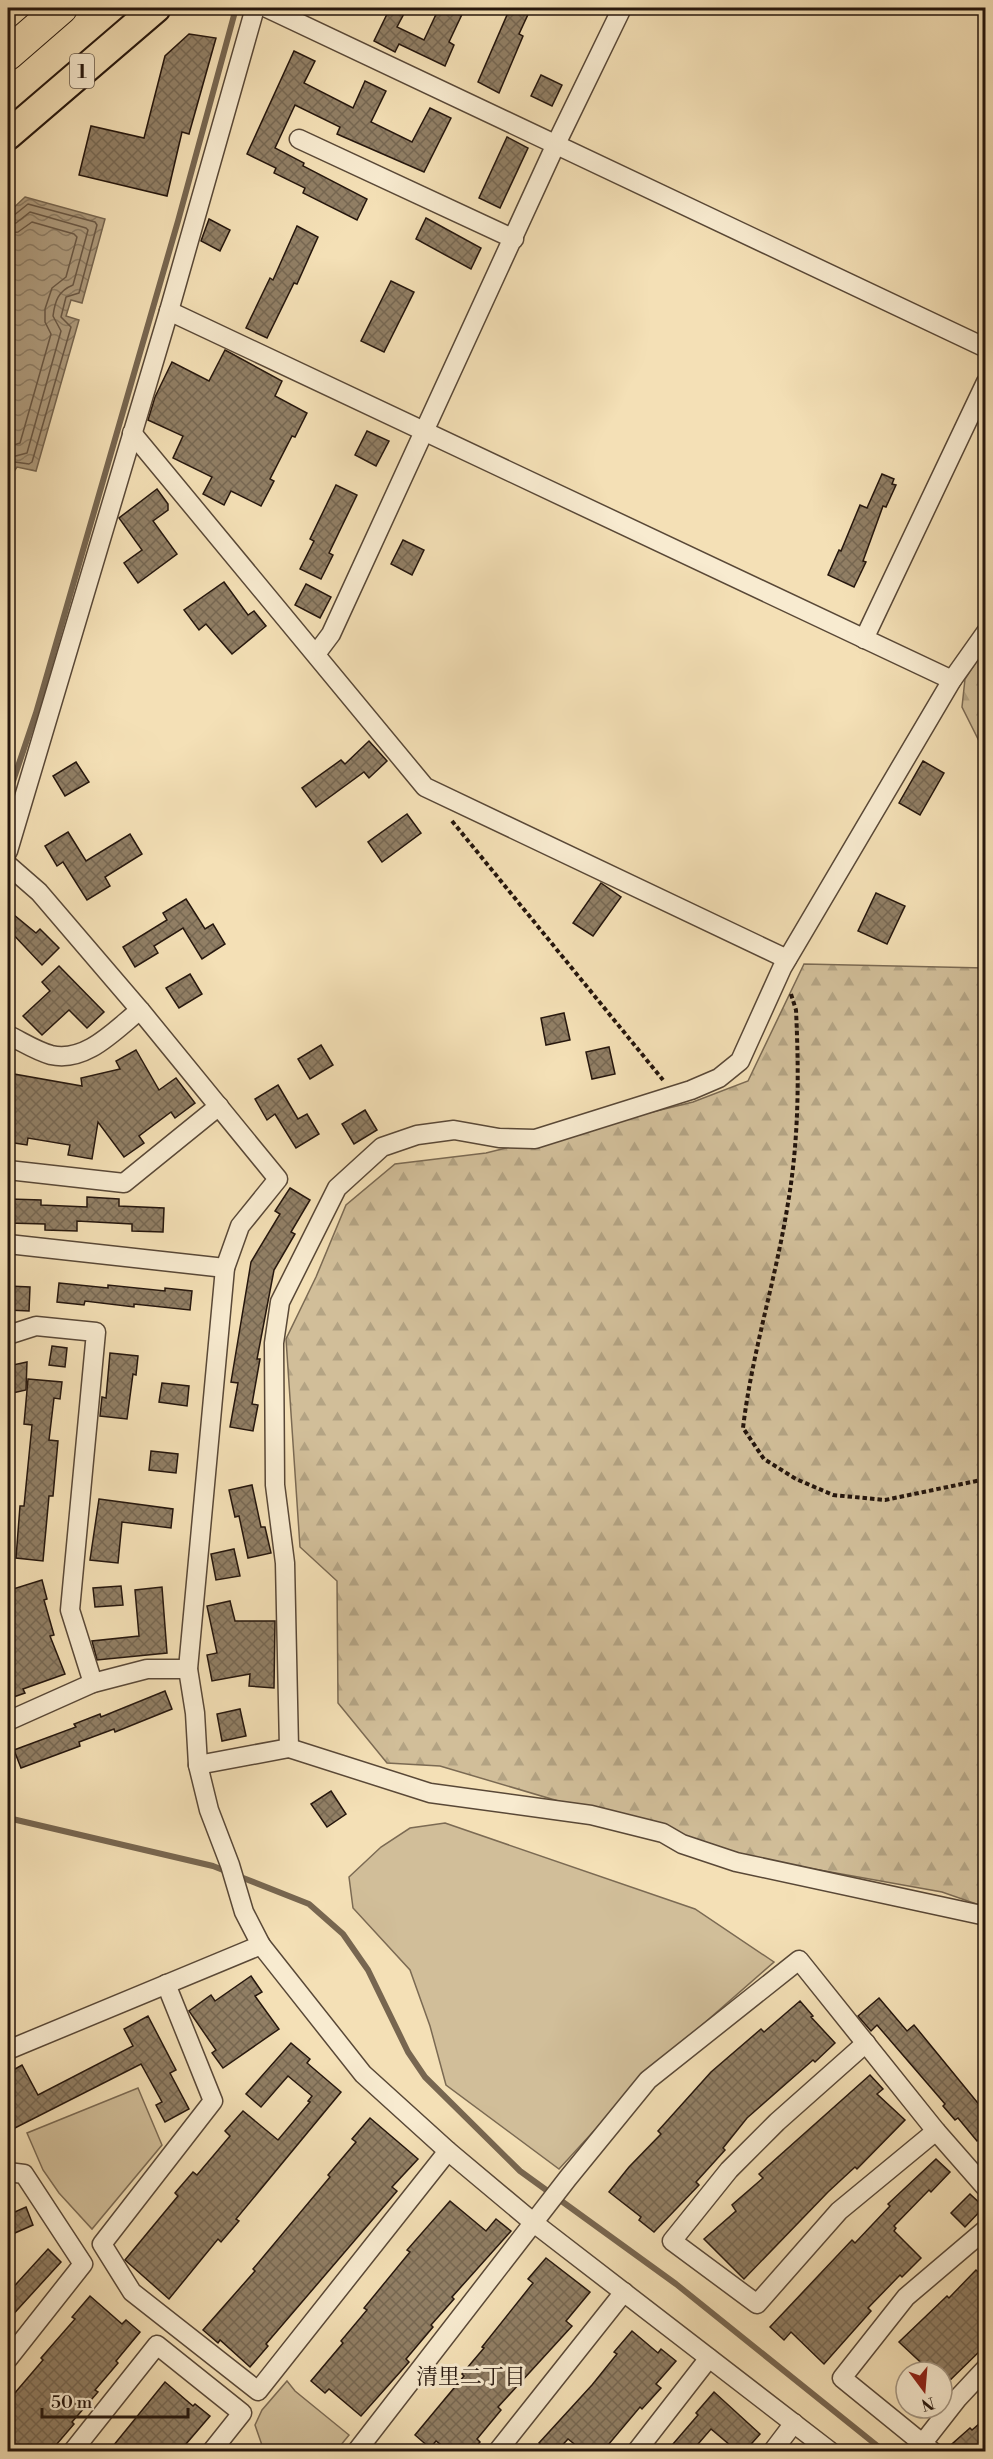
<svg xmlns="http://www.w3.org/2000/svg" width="993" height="2459" font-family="'Libre Bodoni','Noto Serif JP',serif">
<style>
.green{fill:#d1be99;stroke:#7b6a53;stroke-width:1.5}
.forest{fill:url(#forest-firs);stroke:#7b6a53;stroke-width:1.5}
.water{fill:url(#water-waves);stroke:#776650;stroke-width:1.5}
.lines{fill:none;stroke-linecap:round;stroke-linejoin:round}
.shore{stroke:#6a5845;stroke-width:1.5}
.stream{stroke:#776650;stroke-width:6}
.building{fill:url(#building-cross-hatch);stroke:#25160d;stroke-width:1.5}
.minor-casing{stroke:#594837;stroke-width:21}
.trunk-casing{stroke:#25160d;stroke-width:32}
.motorway-casing{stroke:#25160d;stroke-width:34}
.path{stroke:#25160d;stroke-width:4;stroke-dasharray:4.5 3;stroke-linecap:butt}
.minor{stroke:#f8ebd0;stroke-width:18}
.trunk{stroke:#f4e0b6;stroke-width:28}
.motorway{stroke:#f4e0b6;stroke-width:32}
.labels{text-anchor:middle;stroke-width:6;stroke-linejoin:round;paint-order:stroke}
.shield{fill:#f8ebd0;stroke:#645648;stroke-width:1.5}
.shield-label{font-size:20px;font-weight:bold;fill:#25160d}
.neighbourhood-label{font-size:22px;fill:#25160d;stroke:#f8ebd0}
</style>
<defs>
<pattern id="forest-firs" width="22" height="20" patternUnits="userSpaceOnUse" patternTransform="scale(1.5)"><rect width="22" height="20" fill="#d1be99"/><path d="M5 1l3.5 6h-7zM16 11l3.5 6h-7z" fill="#b3a383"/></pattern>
<pattern id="water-waves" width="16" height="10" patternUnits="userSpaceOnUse" patternTransform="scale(1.5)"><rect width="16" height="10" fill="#ae9b7d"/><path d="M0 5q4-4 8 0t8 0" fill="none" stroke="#8d7d65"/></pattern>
<pattern id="building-cross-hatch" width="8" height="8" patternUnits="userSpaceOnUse" patternTransform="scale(1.5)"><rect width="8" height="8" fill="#917f65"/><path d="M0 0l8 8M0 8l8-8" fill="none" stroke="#766752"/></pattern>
</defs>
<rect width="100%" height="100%" fill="#f4e0b6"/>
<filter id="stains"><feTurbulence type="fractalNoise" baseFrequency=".00333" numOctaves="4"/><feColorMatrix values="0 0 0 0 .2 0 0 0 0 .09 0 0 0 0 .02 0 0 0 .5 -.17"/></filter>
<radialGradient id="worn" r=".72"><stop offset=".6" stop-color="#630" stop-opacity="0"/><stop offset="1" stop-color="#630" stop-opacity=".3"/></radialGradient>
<g class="green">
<polygon points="445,1823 695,1909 774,1962 645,2075 559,2169 446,2085 430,2026 410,1970 353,1908 349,1877 381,1847 410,1828"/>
<polygon points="138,2088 162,2145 92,2229 59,2193 43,2170 27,2133"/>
<polygon points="287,2381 295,2391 349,2435 336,2451 264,2451 255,2425 262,2410"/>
</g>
<g class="forest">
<polygon points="985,648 985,753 962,707 965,679"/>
<polygon points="804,964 985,968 985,1907 942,1892 747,1857 440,1766 387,1763 338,1703 337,1581 300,1547 286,1339 316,1277 346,1205 395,1164 486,1153 693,1102 748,1081"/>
</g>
<polygon class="water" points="25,197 105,219 82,303 71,300 66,316 79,320 36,471 17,467 8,480 8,213"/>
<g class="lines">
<g class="shore">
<polyline points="8,217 13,216 28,204 95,222 97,225 79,293 66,297 61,317 71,327 32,462 29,464 15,462 8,470"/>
<path d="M8,224L16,223L30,212L86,228L88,230L73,285C58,291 55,301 53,316L61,331L27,453L8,458"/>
<polyline points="8,233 18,232 32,222 74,234 77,237 66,277 52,288 45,309 45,322 51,334 20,443 8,447"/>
</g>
<g class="stream">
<polyline points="8,796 36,713 178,221 236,8"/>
<polyline points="8,1818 213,1866 228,1872"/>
<polyline points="238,1876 309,1904 343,1934 368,1970 408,2052 425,2077 520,2171 676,2284 885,2452"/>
</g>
</g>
<g class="building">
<polygon points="390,8 407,8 397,27 424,40 439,8 465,8 449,42 454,45 445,66 399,44 395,52 374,41"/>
<polygon points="510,8 531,8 519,34 523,36 499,93 478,82"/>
<polygon points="189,34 216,38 189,134 182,132 167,196 79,175 91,126 144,138 165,56"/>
<polygon points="294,51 315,61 304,83 353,108 365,81 386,91 371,122 412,142 430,108 451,118 424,172 337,134 340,127 295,105 275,148 304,163 303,166 367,199 357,220 303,193 305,188 274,173 276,168 247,154"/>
<polygon points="541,75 562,85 552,106 531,96"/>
<polygon points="507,137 528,148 500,208 479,198"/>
<polygon points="426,218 481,248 471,269 416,239"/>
<polygon points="209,219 230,230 220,251 201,241"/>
<polygon points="297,226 318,237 297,284 294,283 267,338 246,328 270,278 273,280"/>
<polygon points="391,281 414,292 384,352 361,341"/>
<polygon points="225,350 282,381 275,396 307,413 295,437 292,436 270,479 274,481 261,506 231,491 224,505 203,494 212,477 173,458 183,436 148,420 155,397 172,362 209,381"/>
<polygon points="367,431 389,441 376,466 355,455"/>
<polygon points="882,474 894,479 892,484 896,485 886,507 883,506 863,561 866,562 854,587 828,575 839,550 841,551 860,505 867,508"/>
<polygon points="336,485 357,495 329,553 333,555 321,579 300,569 314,541 310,539"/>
<polygon points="157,489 168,504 168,510 153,521 177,554 138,583 124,563 142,550 119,518"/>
<polygon points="403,540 424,550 412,575 391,564"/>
<polygon points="224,582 248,615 254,611 266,626 232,654 206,624 199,630 184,610"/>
<polygon points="306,584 331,597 320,618 295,605"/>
<polygon points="369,741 387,761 369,778 364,772 316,807 302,788 341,760 345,764"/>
<polygon points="923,761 944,773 920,815 899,803"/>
<polygon points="76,762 89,782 65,796 53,776"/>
<polygon points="407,814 421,833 382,862 368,842"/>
<polygon points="68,832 86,861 130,834 142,854 105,877 110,886 87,900 63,862 57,866 45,846"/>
<polygon points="601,883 621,897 593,936 573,923"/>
<polygon points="876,893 905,906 887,944 858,931"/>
<polygon points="186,899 205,929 213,924 225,944 202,959 183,928 154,946 158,953 135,967 123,947 167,920 163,913"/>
<polygon points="8,910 36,933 40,929 59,948 42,965 8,929"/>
<polygon points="59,966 104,1012 87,1028 69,1010 42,1035 23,1016 50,991 42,982"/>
<polygon points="190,974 202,994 179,1008 166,988"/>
<polygon points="564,1013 570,1040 546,1045 541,1018"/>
<polygon points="321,1045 333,1065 310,1079 298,1059"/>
<polygon points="609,1047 615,1074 592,1079 586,1052"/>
<polygon points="136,1050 159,1090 176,1078 195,1103 175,1118 171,1112 139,1136 144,1143 124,1157 98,1122 92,1159 68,1155 70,1145 28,1138 27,1145 8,1142 8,1073 82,1086 81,1078 120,1069 116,1061"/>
<polygon points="278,1085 298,1119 307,1114 319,1134 296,1148 275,1114 267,1120 255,1099"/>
<polygon points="365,1110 377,1130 354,1144 342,1124"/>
<polygon points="290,1188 310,1200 291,1232 295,1234 274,1270 257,1359 260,1359 252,1404 258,1405 253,1431 230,1427 238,1383 231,1382 251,1262 280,1214 275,1211"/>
<polygon points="87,1197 119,1199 119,1206 164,1208 163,1232 132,1231 132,1224 77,1221 77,1231 45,1230 45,1224 8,1223 10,1199 41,1200 41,1205 87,1207"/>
<polygon points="59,1283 108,1288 108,1285 165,1291 165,1288 192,1291 190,1310 134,1304 134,1307 85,1301 84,1305 57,1302"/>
<polygon points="8,1286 30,1287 29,1311 8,1310"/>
<polygon points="52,1346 67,1348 65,1367 49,1365"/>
<polygon points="110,1353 138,1356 136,1375 133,1374 127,1419 100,1416 102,1397 106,1398"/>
<polygon points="27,1362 26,1390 8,1394 8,1366"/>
<polygon points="28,1379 62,1382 60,1399 54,1398 49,1440 58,1441 53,1496 49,1496 43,1561 16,1558 20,1506 24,1506 32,1425 24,1424"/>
<polygon points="162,1383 189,1386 187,1406 159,1402"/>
<polygon points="151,1451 178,1454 176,1473 149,1470"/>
<polygon points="252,1485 261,1527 265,1527 271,1553 248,1558 239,1516 235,1517 229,1490"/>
<polygon points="99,1499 173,1509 171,1528 122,1522 118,1563 90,1560"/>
<polygon points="234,1549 240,1576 216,1580 211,1554"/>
<polygon points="42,1580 47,1599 44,1600 54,1635 50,1636 65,1674 23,1689 25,1693 8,1699 8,1635 13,1589"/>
<polygon points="121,1586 123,1605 95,1607 93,1588"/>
<polygon points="162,1587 167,1653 97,1660 92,1641 139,1636 135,1590"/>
<polygon points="230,1601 235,1621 275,1621 274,1688 249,1686 250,1674 212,1681 207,1655 217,1653 207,1606"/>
<polygon points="165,1691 172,1709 115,1732 114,1729 79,1742 80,1746 21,1768 14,1750 76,1727 74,1724 100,1714 101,1717"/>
<polygon points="240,1709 246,1736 222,1741 217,1714"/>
<polygon points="331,1791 346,1814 327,1827 311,1804"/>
<polygon points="251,1976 262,1992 255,1996 279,2029 223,2068 212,2053 216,2050 189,2011 211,1995 215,2001"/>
<polygon points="879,1998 907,2031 914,2025 986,2113 986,2134 977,2141 958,2118 955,2120 943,2106 945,2104 877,2025 871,2031 858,2016"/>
<polygon points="800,2001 813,2016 811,2017 835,2043 815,2062 813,2060 747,2118 723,2148 725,2150 696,2182 699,2185 654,2232 639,2220 641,2217 609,2192 629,2167 661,2134 658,2131 711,2072 761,2029 764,2032"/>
<polygon points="148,2016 176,2070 170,2073 189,2109 165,2122 156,2105 162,2102 141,2064 13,2129 8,2119 8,2073 22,2065 38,2095 133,2046 124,2029"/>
<polygon points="291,2043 310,2059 307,2063 341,2092 236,2219 239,2221 221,2242 218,2239 169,2299 125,2260 178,2196 175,2193 193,2172 197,2175 230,2136 225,2131 243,2111 278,2140 310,2102 308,2101 312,2096 288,2076 261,2107 246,2094"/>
<polygon points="870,2075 883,2089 877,2094 905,2120 857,2169 855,2167 828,2192 744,2279 704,2239 736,2211 732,2205 763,2178 759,2174"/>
<polygon points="370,2118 418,2159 392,2187 397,2191 266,2344 268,2346 250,2367 220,2340 218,2343 203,2330 255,2271 253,2269 330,2177 328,2175 356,2142 352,2139"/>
<polygon points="936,2159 950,2172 931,2192 929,2190 894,2226 896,2228 894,2231 921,2258 902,2277 900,2275 868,2308 871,2311 824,2364 791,2332 784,2340 770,2327 852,2240 855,2243 890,2206 888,2204"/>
<polygon points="970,2194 984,2207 965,2227 951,2213"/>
<polygon points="450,2201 486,2231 496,2219 511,2231 452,2297 454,2299 431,2325 433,2327 406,2359 409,2362 361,2416 329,2389 325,2393 311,2381 343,2343 341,2341 367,2310 364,2308 410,2252 407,2250"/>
<polygon points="26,2207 33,2225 8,2236 8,2215"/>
<polygon points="48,2249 61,2262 8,2320 8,2293"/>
<polygon points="546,2258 590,2292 566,2321 572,2326 498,2407 501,2410 477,2439 480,2442 472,2451 449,2451 436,2441 430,2448 415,2435 464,2376 462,2374 484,2348 482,2347 533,2283 528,2279"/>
<polygon points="976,2270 986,2279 986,2345 942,2388 942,2372 931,2372 899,2342 947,2296 949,2298"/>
<polygon points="90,2296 122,2324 126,2320 140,2332 116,2361 118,2363 95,2390 98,2392 72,2422 74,2424 56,2445 49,2451 8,2451 8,2401 43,2360 41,2358 75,2319 72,2317"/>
<polygon points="632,2331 658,2353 661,2349 676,2361 656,2384 661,2388 642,2409 640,2407 603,2451 583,2451 568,2439 557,2451 549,2451 539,2443 592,2385 617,2354 614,2352"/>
<polygon points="165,2382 193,2406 195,2404 210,2416 180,2451 109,2451"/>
<polygon points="714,2392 760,2434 745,2451 737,2451 711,2429 692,2451 667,2451 698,2415 696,2413"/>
<polygon points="986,2418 986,2440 973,2451 944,2451 970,2428 972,2430"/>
</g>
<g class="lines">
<defs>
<g id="minor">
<polyline points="267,8 986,348"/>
<polyline points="299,139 514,239"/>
<polyline points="169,311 952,680"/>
<polyline points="132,433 425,787 787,959"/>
<polyline points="864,639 986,382"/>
<polyline points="316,654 331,634 556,144 622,8"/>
<polyline points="8,851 169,311 255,8"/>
<polyline points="8,865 39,892 140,1010 278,1179 240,1226 225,1268 188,1669 195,1713 198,1765 209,1810 230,1865 244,1912 261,1945 363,2074 448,2151 534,2223 831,2452"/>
<path d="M8,1035C21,1041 36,1051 51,1055C86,1063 115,1030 140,1010"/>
<polyline points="8,1170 124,1183 219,1106"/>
<polyline points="8,1244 225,1268"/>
<polyline points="8,1335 36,1326 96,1332 70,1610 93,1683"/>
<polyline points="8,1721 93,1683 147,1669 188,1669"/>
<polyline points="289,1748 285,1563 275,1485 274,1343 280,1302 337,1188 382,1147 417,1135 454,1130 499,1138 535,1139 691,1090 719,1078 740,1061 782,968 952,680 986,632"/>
<polyline points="198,1765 289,1748 430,1793 591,1815 663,1833 682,1844 736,1862 986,1916"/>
<polyline points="166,1984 213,2101 102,2244 132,2292 258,2391 448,2151"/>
<polyline points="866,2043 777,2122 729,2170 672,2241 757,2304 839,2211 936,2131"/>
<polyline points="8,2050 261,1945"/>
<polyline points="8,2172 24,2174 83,2264 8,2359"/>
<polyline points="922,2444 958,2398 986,2368"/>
<polyline points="72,2452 157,2345 242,2413 211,2452"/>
<polyline points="356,2452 568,2178 648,2080 799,1960 936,2131 986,2188"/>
<polyline points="497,2452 624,2292"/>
<polyline points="636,2452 709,2358"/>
<polyline points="772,2452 794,2423"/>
<polyline points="933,2452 842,2378 906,2297 986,2229"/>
</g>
<polyline id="trunk" points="8,135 156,8"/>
<polyline id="motorway" points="8,54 61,8"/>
</defs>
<use href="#minor" class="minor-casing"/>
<use href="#trunk" class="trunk-casing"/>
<use href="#motorway" class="motorway-casing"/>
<g class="path">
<polyline points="452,821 663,1080"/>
<path d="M791,994L796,1010C799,1075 799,1139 788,1203C776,1279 752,1352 743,1428L764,1459L796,1479L833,1495L885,1500L986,1479"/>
</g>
<use href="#minor" class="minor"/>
<use href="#trunk" class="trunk"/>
<use href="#motorway" class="motorway"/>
</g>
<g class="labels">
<rect class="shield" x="70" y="54" width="24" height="34" rx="4.5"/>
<g class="shield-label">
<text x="82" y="78">1</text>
</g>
<g class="neighbourhood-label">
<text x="471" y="2384">清里二丁目</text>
</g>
</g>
<rect width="993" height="2459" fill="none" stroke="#f4e0b6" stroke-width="30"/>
<rect x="9" y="9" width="975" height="2441" fill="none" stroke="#25160d" stroke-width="3"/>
<rect x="15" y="15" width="963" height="2429" fill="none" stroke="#25160d" stroke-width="1.5"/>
<g transform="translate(924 2390) rotate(164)"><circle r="28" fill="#f8ebd0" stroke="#a49682" stroke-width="1.5"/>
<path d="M0-4.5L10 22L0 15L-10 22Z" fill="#8f2418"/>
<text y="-9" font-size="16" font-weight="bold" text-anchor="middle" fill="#25160d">N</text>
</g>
<path d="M42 2408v9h146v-9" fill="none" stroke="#25160d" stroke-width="3"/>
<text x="51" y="2408" font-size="18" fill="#25160d" stroke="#f8ebd0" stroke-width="4.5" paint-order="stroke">50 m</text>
<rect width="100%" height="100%" filter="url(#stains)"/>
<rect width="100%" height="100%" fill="url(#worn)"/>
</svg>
